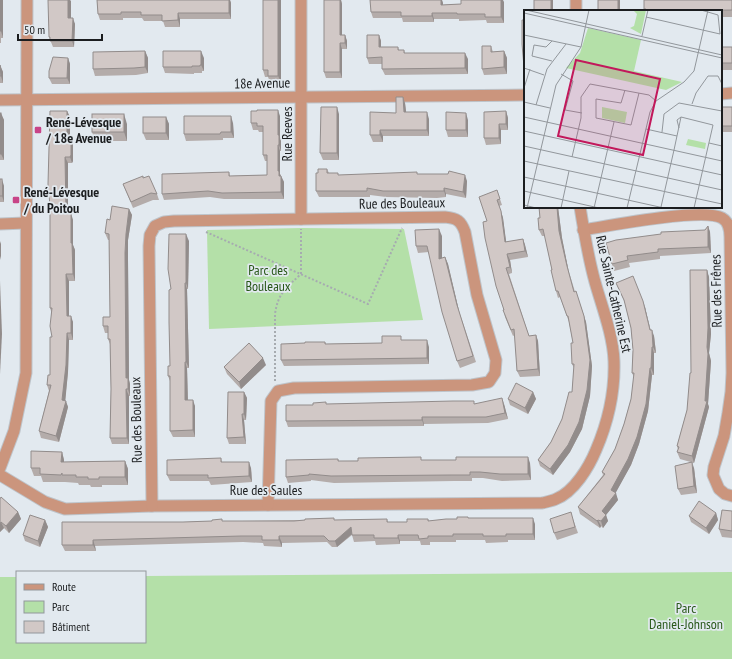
<svg xmlns="http://www.w3.org/2000/svg" width="732" height="659" font-family="'PT Sans Narrow',sans-serif">
<style>
.green{fill:#b4e0a8}
.lines{fill:none;stroke-linecap:round;stroke-linejoin:round}
.minor-casing{stroke:#bec4ca;stroke-width:13}
.path{stroke:#a6abb0;stroke-width:2;stroke-dasharray:2 2;stroke-linecap:butt}
.minor{stroke:#cb957d;stroke-width:11}
.wall{fill:#b4acaa}
.shaded-wall{fill:#928c8b}
.building{fill:#d1c8c6;stroke:#928c8b}
.poi-dot{fill:#c84488;stroke:#e2e9ef;stroke-width:1.5}
.labels{text-anchor:middle;stroke-width:3.5;stroke-linejoin:round;paint-order:stroke}
.street-label{font-size:14px;fill:#1b1d1f;stroke:#e2e9ef}
.poi-label{font-size:14px;font-weight:bold;fill:#1b1d1f;stroke:#e2e9ef;text-anchor:start}
.park-label{font-size:14px;fill:#275717;stroke:#e2e9ef}
.inset-road{fill:none;stroke:#92979c;stroke-width:1}
.view{fill:#c2185b;fill-opacity:0.15;stroke:#c2185b;stroke-width:2}
.inset-edge{fill:none;stroke:#1b1d1f;stroke-width:2}
</style>
<rect width="100%" height="100%" fill="#e2e9ef"/>
<g class="green">
<polygon points="302,228 404,229 423,320 209,329 207,230"/>
<polygon points="732,572 732,659 0,659 0,577 17,577 17,642 145,642 145,576"/>
</g>
<g class="lines">
<defs>
<g id="minor">
<polyline points="301,0 301,219"/>
<polyline points="576,11 576,0"/>
<polyline points="721,94 732,93"/>
<polyline points="0,100 525,95"/>
<polyline points="0,224 25,223"/>
<path d="M583,230C608,226 703,207 722,218C729,222 730,229 730,237L732,373L731,392L728,413L724,436L714,467L713,475L719,489L725,494L732,496"/>
<polyline points="0,468 14,431 26,373 27,0"/>
<path d="M0,475L45,502L65,509L152,506L542,503C546,502 552,501 556,499C574,492 589,467 596,450C608,422 615,392 614,361C613,335 602,307 595,282C588,257 584,232 580,207"/>
<path d="M152,506L149,246L150,235L155,226L164,222L174,221L445,217C457,218 461,221 465,232L477,295L496,360L495,373L489,382L472,385L294,388L278,391L271,401L268,505"/>
</g>
</defs>
<use href="#minor" class="minor-casing"/>
<g class="path">
<polyline points="206,232 368,304 402,228"/>
<path d="M275,381V314C278,293 286,288 301,274V229"/>
</g>
<use href="#minor" class="minor"/>
</g>
<g class="wall">
<polygon points="0,0 3,38 1,38 1,43 0,43"/>
<polygon points="97,0 230,0 231,3 231,19 180,19 180,27 165,27 163,21 144,21 142,18 123,18 123,20 100,20 98,14"/>
<polygon points="263,0 281,0 281,82 270,82 268,77 265,77 263,70"/>
<polygon points="324,0 341,0 342,4 342,35 345,35 347,41 347,49 342,49 342,78 326,78 324,72"/>
<polygon points="370,0 442,0 443,5 461,4 504,2 504,23 487,23 486,20 459,21 459,19 434,19 434,22 403,22 402,18 373,18 371,12"/>
<polygon points="732,0 732,17 721,17 721,11 645,11 644,9"/>
<polygon points="71,1 71,18 75,24 74,47 53,47 49,37"/>
<polygon points="379,35 381,41 381,47 398,47 399,50 404,50 405,53 468,59 468,74 385,75 382,69 382,64 369,64 367,58"/>
<polygon points="491,46 493,52 504,51 507,58 507,74 484,75 482,69"/>
<rect x="721" y="47" width="11" height="23"/>
<polygon points="145,51 148,58 148,73 136,75 95,76 93,69"/>
<polygon points="68,58 70,64 70,84 52,84 49,78"/>
<polygon points="204,58 204,71 202,71 202,73 194,73 194,74 165,73 163,67"/>
<polygon points="0,65 3,72 3,83 0,83"/>
<polygon points="405,103 406,112 429,119 429,136 383,136 383,142 373,142 370,135 396,113"/>
<rect x="721" y="107" width="11" height="25"/>
<polygon points="67,111 70,117 70,138 71,138 73,144 73,161 72,163 68,163 68,211 73,220 73,245 75,250 75,281 69,281 69,316 73,322 73,340 69,340 68,372 65,400 68,407 59,442 41,438 39,431 49,391 47,385 50,375 52,337 51,311 50,308"/>
<polygon points="506,111 508,118 508,130 501,130 501,144 486,145 484,138"/>
<polygon points="0,113 4,120 4,160 0,160"/>
<polygon points="339,114 339,160 323,160 320,153"/>
<polygon points="280,116 280,137 281,141 281,151 280,151 280,174 284,182 284,199 224,199 210,197 164,200 162,194 229,172 230,176 267,175 267,161 265,161 263,155 263,132 259,132 258,130 253,130 251,123"/>
<polygon points="166,117 169,124 169,140 146,140 143,133"/>
<polygon points="468,120 468,137 448,137 446,130"/>
<polygon points="233,123 234,138 223,138 223,140 186,141 184,134"/>
<polygon points="127,124 127,141 95,141 92,132"/>
<polygon points="327,169 329,173 338,175 417,174 467,181 466,198 446,194 446,197 437,198 386,197 370,195 370,197 319,197 316,191 318,173"/>
<polygon points="143,178 157,194 159,200 153,200 133,208 123,184"/>
<polygon points="0,179 4,186 4,202 0,202"/>
<polygon points="497,190 502,205 499,206 503,218 506,242 523,239 525,245 528,257 510,260 512,273 509,274 529,336 536,335 538,341 540,376 520,377 517,371 515,335 513,336 505,317 487,221"/>
<polygon points="539,207 558,207 562,238 569,273 575,292 578,298 586,322 592,366 590,396 582,429 570,452 553,475 540,466 538,460 551,442 562,419 572,392 574,368 572,364 573,343 569,322 560,297 558,298 556,291 545,236 542,236 539,230 540,218"/>
<polygon points="602,207 620,207 620,208 602,209"/>
<polygon points="129,209 132,215 128,240 128,260 129,380 130,384 130,396 129,396 129,444 112,444 110,438 111,389 110,344 108,339 108,333 105,333 103,326 110,317 109,240 108,240 105,233 110,220"/>
<polygon points="708,226 710,232 711,253 660,256 660,259 629,263 630,267 614,271 606,243 705,230"/>
<polygon points="442,236 442,258 445,257 448,264 459,311 476,362 460,368 457,361 429,252 418,253 416,246"/>
<polygon points="189,241 188,289 187,289 189,368 187,368 188,400 195,406 195,437 173,437 170,431 170,381 168,376 170,366 171,289"/>
<polygon points="707,270 709,277 711,334 709,353 711,361 708,404 709,407 694,463 680,459 677,452 678,450 677,446 687,410 691,373"/>
<polygon points="616,283 645,307 650,330 654,336 656,353 654,353 654,375 652,375 648,411 639,444 631,465 615,493 618,500 606,515 608,521 603,528 601,526 600,528 580,514 578,507 603,475 602,472 615,449 624,424 631,399 634,377 632,373 633,350 631,328 625,303"/>
<polygon points="325,342 326,344 382,343 429,347 429,364 284,366 281,360 305,343"/>
<polygon points="266,365 241,389 227,374 224,367"/>
<polygon points="244,392 247,398 246,420 244,420 246,444 229,444 227,438"/>
<polygon points="533,392 536,399 528,414 510,405 508,399"/>
<polygon points="326,404 504,404 508,419 488,423 424,424 424,426 288,427 286,421 313,405"/>
<polygon points="62,452 64,460 64,462 125,461 128,469 128,485 102,485 102,487 91,487 90,485 79,485 78,483 65,482 43,482 41,476 34,476 31,468"/>
<polygon points="221,458 222,462 251,468 252,482 211,485 209,481 170,481 167,475"/>
<polygon points="338,459 339,461 422,460 530,463 531,480 502,481 483,478 472,478 472,481 454,481 334,483 311,480 311,481 288,483 286,477"/>
<polygon points="694,468 697,493 681,495 678,489"/>
<polygon points="0,499 18,512 21,519 9,533 4,528 0,532"/>
<polygon points="732,511 732,538 722,537 719,529"/>
<polygon points="716,513 718,520 709,534 691,522 689,516"/>
<polygon points="334,518 334,520 387,519 388,522 407,522 428,519 429,521 469,518 535,524 535,540 508,540 508,542 486,543 485,540 456,540 456,542 430,542 430,545 421,545 420,541 400,541 400,544 376,545 375,541 354,542 352,535 337,547 332,547 327,542 282,543 282,547 264,546 263,543 243,542 95,546 96,551 65,551 62,545 183,522 305,520"/>
<polygon points="573,519 578,533 557,540 554,533"/>
<polygon points="45,520 48,527 40,547 25,541 23,535"/>
</g>
<g class="shaded-wall">
<polygon points="1,0 3,0 3,38 1,31"/>
<polygon points="68,0 70,0 71,1 71,24 68,18"/>
<polygon points="229,0 230,0 231,3 231,19 229,13"/>
<polygon points="278,0 281,0 281,82 278,76"/>
<polygon points="340,0 341,0 342,4 342,41 340,35"/>
<polygon points="441,0 442,0 443,3 443,11 441,5"/>
<polygon points="501,0 503,0 504,2 504,23 501,17"/>
<rect x="551" y="0" width="2" height="11"/>
<rect x="618" y="0" width="2" height="11"/>
<polygon points="178,13 180,19 180,27 178,20"/>
<polygon points="432,13 434,19 434,22 432,16"/>
<polygon points="73,18 75,24 74,47 72,41"/>
<polygon points="345,35 347,41 347,49 345,43"/>
<polygon points="379,35 381,41 381,53 379,47"/>
<polygon points="340,43 342,49 342,78 340,72"/>
<polygon points="145,51 148,58 148,73 145,67"/>
<polygon points="201,51 204,58 204,71 201,65"/>
<polygon points="504,51 507,58 507,74 504,67"/>
<polygon points="465,53 468,59 468,74 465,68"/>
<polygon points="68,58 70,64 70,84 67,78"/>
<polygon points="0,65 3,72 3,83 1,76"/>
<polygon points="403,97 405,103 407,119 404,112"/>
<polygon points="337,107 339,114 339,160 337,153"/>
<polygon points="278,110 280,116 280,137 281,141 281,151 279,145 278,135"/>
<polygon points="67,111 70,117 70,145 67,138"/>
<polygon points="506,111 508,118 508,130 506,124"/>
<polygon points="427,112 429,119 429,136 427,130"/>
<polygon points="1,113 4,120 4,160 1,154"/>
<polygon points="466,113 468,120 468,137 466,130"/>
<polygon points="124,114 127,124 127,141 124,132"/>
<polygon points="231,116 233,123 234,138 231,132"/>
<polygon points="166,117 169,124 169,140 166,133"/>
<polygon points="499,124 501,130 501,144 499,138"/>
<polygon points="380,130 383,136 383,142 380,135"/>
<polygon points="71,138 73,144 73,161 72,163 70,157"/>
<polygon points="278,145 280,151 280,174 284,182 284,199 281,192 278,171"/>
<polygon points="65,157 68,163 68,218 66,211"/>
<polygon points="465,175 467,181 466,198 463,192"/>
<polygon points="2,179 4,186 4,202 2,196"/>
<polygon points="444,188 446,194 446,197 444,191"/>
<polygon points="557,207 558,207 562,238 569,273 577,298 567,266 559,231"/>
<polygon points="129,209 132,215 128,240 128,260 129,380 130,384 130,396 128,389 126,378 125,253 126,234"/>
<polygon points="69,211 71,216 71,213 73,220 73,245 75,250 75,281 73,274"/>
<polygon points="501,211 503,218 507,248 505,242"/>
<polygon points="708,226 710,232 711,253 708,247"/>
<polygon points="439,229 442,236 442,265 439,259"/>
<polygon points="186,234 189,241 188,289 186,283"/>
<polygon points="523,239 525,245 528,257 525,251"/>
<polygon points="0,241 1,244 1,260 0,256"/>
<polygon points="507,254 510,260 512,273 510,267"/>
<polygon points="445,257 448,264 459,311 476,362 457,305"/>
<polygon points="707,270 709,277 711,334 709,353 711,361 708,404 709,407 694,463 692,456 707,347"/>
<polygon points="66,274 69,281 69,322 67,316"/>
<polygon points="0,281 2,334 0,374"/>
<polygon points="185,283 187,289 189,368 186,362"/>
<polygon points="578,298 586,322 592,366 590,396 582,429 570,452 553,475 550,469 590,360"/>
<polygon points="643,301 645,307 652,336 650,330"/>
<polygon points="71,316 73,322 73,340 71,333"/>
<polygon points="652,330 654,336 656,353 653,347"/>
<polygon points="67,333 69,340 68,372 65,404 66,401 68,407 59,442 56,436 62,400"/>
<polygon points="536,335 538,341 540,376 538,369"/>
<polygon points="427,340 429,347 429,364 427,358"/>
<polygon points="652,347 654,353 654,375 651,368"/>
<polygon points="263,358 266,365 241,389 239,382"/>
<polygon points="185,362 187,368 188,406 185,400"/>
<polygon points="650,368 652,375 648,411 639,444 631,465 614,496 616,493 618,500 606,515 608,521 603,528 601,521 602,511 611,490"/>
<polygon points="126,389 129,396 129,444 127,438"/>
<polygon points="244,392 247,398 246,420 244,414"/>
<polygon points="533,392 536,399 528,414 525,408"/>
<polygon points="502,398 504,404 508,419 505,413"/>
<polygon points="193,400 195,406 195,437 193,430"/>
<polygon points="242,414 244,420 246,444 244,437"/>
<polygon points="422,417 424,424 424,426 422,420"/>
<polygon points="62,452 64,460 64,470 61,462"/>
<polygon points="528,457 530,463 531,480 528,474"/>
<polygon points="125,461 128,469 128,485 125,477"/>
<polygon points="249,462 251,468 252,482 249,476"/>
<polygon points="692,462 694,468 697,493 694,486"/>
<polygon points="18,512 21,519 9,533 6,526"/>
<polygon points="716,513 718,520 709,534 706,528"/>
<polygon points="533,518 535,524 535,540 533,534"/>
<polygon points="45,520 48,527 40,547 38,541"/>
<polygon points="598,520 601,526 600,528 597,521"/>
<polygon points="1,522 4,528 0,532 0,524"/>
<polygon points="351,527 353,533 337,547 335,541"/>
<polygon points="398,535 400,541 400,544 398,538"/>
<polygon points="279,536 282,543 282,547 279,540"/>
<polygon points="93,540 95,546 96,551 93,545"/>
</g>
<g class="building">
<rect x="0" y="0" width="1" height="31"/>
<polygon points="48,0 68,0 68,18 73,18 72,41 50,41 50,37 49,37"/>
<polygon points="97,0 229,0 229,13 178,13 178,20 162,21 162,15 141,15 141,12 121,12 121,14 98,14"/>
<polygon points="263,0 278,0 278,76 268,76 268,70 263,70"/>
<polygon points="324,0 340,0 340,35 345,35 345,43 340,43 340,72 324,72"/>
<polygon points="370,0 441,0 441,5 461,4 461,0 501,0 501,17 485,17 485,14 457,14 457,13 432,13 432,16 401,16 401,12 371,12"/>
<rect x="534" y="0" width="17" height="11"/>
<rect x="598" y="0" width="20" height="11"/>
<polygon points="644,0 732,0 732,10 646,11 646,9 644,9"/>
<polygon points="522,20 525,20 525,67 524,67 522,44"/>
<polygon points="367,35 379,35 379,47 398,47 398,50 404,50 404,53 465,53 465,68 382,69 382,57 367,58"/>
<polygon points="482,46 491,46 491,52 504,51 504,67 482,69"/>
<rect x="721" y="47" width="11" height="16"/>
<polygon points="145,51 145,67 134,68 93,69 93,52"/>
<polygon points="163,51 201,51 201,65 200,65 200,66 192,66 192,67 163,67"/>
<polygon points="53,57 68,58 67,78 49,78 49,71"/>
<polygon points="0,65 1,76 0,76"/>
<polygon points="396,97 403,97 404,112 427,112 427,130 380,130 380,135 370,135 370,112 396,113"/>
<polygon points="321,107 337,107 337,153 320,153"/>
<rect x="721" y="107" width="11" height="19"/>
<polygon points="257,110 278,110 278,135 279,135 279,145 278,145 278,171 279,171 279,176 281,176 281,192 222,193 208,191 162,194 162,174 229,172 229,176 267,175 267,155 263,155 263,126 257,126 257,123 251,123 251,111 257,111"/>
<polygon points="50,111 67,111 67,138 71,138 71,155 70,157 65,157 66,211 69,211 69,213 71,213 71,243 72,243 73,274 66,274 67,316 71,316 71,333 67,333 66,365 62,400 66,401 56,436 39,431 51,385 47,385 48,375 50,375 50,337 52,337 50,326 52,308 50,308 50,206 48,184"/>
<polygon points="506,111 506,124 499,124 499,138 484,138 484,112"/>
<polygon points="446,112 466,113 466,130 446,130"/>
<rect x="0" y="113" width="1" height="41"/>
<rect x="92" y="114" width="32" height="18"/>
<polygon points="184,116 231,116 231,132 221,132 220,134 184,134"/>
<rect x="143" y="117" width="23" height="16"/>
<polygon points="318,169 327,169 327,173 338,173 338,175 417,172 417,174 448,174 449,171 465,175 463,192 444,188 444,191 383,191 367,188 367,191 316,191 316,173 318,173"/>
<polygon points="143,176 143,178 149,176 157,194 151,193 131,202 123,184"/>
<rect x="0" y="179" width="2" height="17"/>
<polygon points="497,190 500,199 497,200 501,211 505,242 523,239 525,251 507,254 510,267 506,268 529,336 536,335 538,369 517,371 514,329 511,330 503,310 504,310 496,286 485,238 483,222 487,221 479,197"/>
<polygon points="112,206 129,209 126,234 125,253 126,378 128,378 128,389 126,389 127,438 110,438 111,389 110,339 108,339 108,326 103,326 103,317 110,317 109,234 105,233 107,219 110,220"/>
<polygon points="539,207 557,207 559,231 567,266 574,292 576,291 584,316 590,360 587,390 579,422 568,445 550,469 538,460 551,442 562,419 569,392 572,392 574,364 572,364 571,343 573,343 568,316 567,316 558,291 556,291 551,270 552,270 543,229 539,230 538,218 540,218"/>
<polygon points="708,226 708,247 658,249 658,252 627,256 628,260 612,264 606,243 616,240 661,234 661,232 705,230"/>
<polygon points="439,229 439,259 445,257 457,305 473,356 457,361 442,312 427,246 416,246 415,230"/>
<polygon points="169,234 186,234 186,283 185,283 186,362 185,362 185,400 193,400 193,430 170,431 170,376 168,376 168,366 170,366 169,322 169,290 171,289 168,269"/>
<polygon points="690,270 707,270 708,328 707,347 708,354 705,401 707,401 692,456 677,452 679,447 677,446 687,410 690,373 691,373"/>
<polygon points="633,276 643,301 650,330 652,330 653,347 652,347 651,368 650,368 646,404 637,437 628,459 611,490 616,493 602,511 606,515 601,521 598,520 597,521 578,507 605,474 602,472 615,449 624,424 631,399 634,373 632,373 633,350 631,328 624,300 616,283"/>
<polygon points="382,336 401,336 401,340 427,340 427,358 281,360 281,344 305,343 305,342 325,342 325,344 382,343"/>
<polygon points="249,343 263,358 239,382 224,367"/>
<polygon points="516,383 533,392 525,408 508,399"/>
<polygon points="228,392 244,392 244,414 242,414 244,437 227,438"/>
<polygon points="502,398 505,413 486,417 422,417 422,420 286,421 286,405 313,405 313,403 326,402 326,404 453,401 474,401 474,404"/>
<polygon points="31,451 62,452 61,462 125,461 125,477 99,477 99,479 88,479 88,477 76,477 76,475 62,475 62,473 61,475 40,474 40,468 31,468"/>
<polygon points="421,457 421,460 456,460 456,457 528,457 528,474 500,474 480,472 470,472 470,475 451,475 331,476 309,474 309,475 286,477 286,460 338,459 338,461 358,461 358,458"/>
<polygon points="221,458 221,462 249,462 249,476 208,478 208,475 167,475 167,460"/>
<polygon points="692,462 694,486 678,489 675,466"/>
<polygon points="1,497 18,512 6,526 1,522 0,524 0,499"/>
<polygon points="699,501 716,513 706,528 689,516"/>
<polygon points="722,510 732,511 732,531 719,529"/>
<polygon points="571,512 575,527 554,533 550,519"/>
<polygon points="30,515 45,520 38,541 23,535"/>
<polygon points="457,517 468,517 468,518 533,518 533,534 506,534 506,536 483,536 483,534 453,534 453,536 428,536 428,538 419,539 418,535 398,535 398,538 374,538 374,535 352,535 351,527 335,541 329,541 324,536 279,536 279,540 262,540 262,536 241,536 93,540 93,545 62,545 62,522 183,522 212,521 212,520 222,519 222,521 294,521 305,520 305,519 334,518 334,520 387,519 387,522 407,522 407,519 428,519 428,521 446,519 457,519"/>
</g>
<g class="poi-dot">
<rect x="34" y="126" width="8" height="8" rx="2"/>
<rect x="12" y="196" width="8" height="8" rx="2"/>
</g>
<g class="labels">
<g class="street-label">
<text transform="translate(262 83) rotate(-1)" y="5">18e Avenue</text>
<text transform="translate(287 134) rotate(-90)" y="5">Rue Reeves</text>
<text transform="translate(402 203) rotate(-1)" y="5">Rue des Bouleaux</text>
<text transform="translate(716 291) rotate(-91)" y="5">Rue des Frênes</text>
<text transform="translate(614 294) rotate(77)" y="5">Rue Sainte-Catherine Est</text>
<text transform="translate(136 420) rotate(-91)" y="5">Rue des Bouleaux</text>
<text x="266" y="495">Rue des Saules</text>
</g>
<g class="poi-label">
<text x="46" y="127">René-Lévesque<tspan x="46" dy="16">/ 18e Avenue</tspan></text>
<text x="24" y="197">René-Lévesque<tspan x="24" dy="16">/ du Poitou</tspan></text>
</g>
<g class="park-label">
<text x="268" y="275">Parc des<tspan x="268" dy="16">Bouleaux</tspan></text>
<text x="686" y="613">Parc<tspan x="686" dy="16">Daniel-Johnson</tspan></text>
</g>
</g>
<g transform="translate(524 10)">
<rect width="198" height="198" fill="#e2e9ef"/>
<path d="M109,0H122L117,24L106,18L110,16L113,4ZM64,18L117,30L110,61L158,72L142,80L42,58L56,43ZM78,97L103,102L101,113L78,108ZM164,129L182,133L181,139L162,135Z" fill="#b4e0a8"/>
<path class="inset-road" d="M2,0L198,45M0,3L198,48M122,7L196,24L194,5L177,0M0,25L57,37M118,26L124,0M28,31L22,37L10,35L8,46L28,51M0,58L20,65M37,64L49,71L41,100L58,103M0,78L6,59M101,80L97,93L72,89V108L107,115L115,83M0,92L26,98M168,94L172,83L184,66H194L198,74M12,95L23,59L42,34M0,107L198,151M157,107L189,115L170,198M122,119L153,126M0,121L198,165M138,122L140,104L155,93L198,101M185,133L198,136M0,136L198,180M48,147L57,108V87L66,74L125,85L132,91M0,151L198,194M0,167L140,198M0,181L75,198M0,195L12,198M137,197L150,140L157,107L153,110L155,118M3,198L32,75L57,37L65,0M37,198L45,161M70,198L90,112M103,198L126,102L132,91L160,72L170,61L184,0"/>
<path class="view" d="M52,50L136,69L119,145L34,126Z"/>
<rect width="198" height="198" class="inset-edge"/>
</g>
<rect x="16" y="571" width="130" height="72" fill="#e2e9ef" stroke="#92979c"/>
<rect x="24" y="584" width="20" height="6" fill="#cb957d" stroke="#92979c"/>
<text x="52" y="591" font-size="12" fill="#1b1d1f">Route</text>
<rect x="24" y="601" width="20" height="12" fill="#b4e0a8" stroke="#92979c"/>
<text x="52" y="611" font-size="12" fill="#1b1d1f">Parc</text>
<rect x="24" y="621" width="20" height="12" fill="#d1c8c6" stroke="#92979c"/>
<text x="52" y="631" font-size="12" fill="#1b1d1f">Bâtiment</text>
<path d="M18 34v6h84v-6" fill="none" stroke="#1b1d1f" stroke-width="2"/>
<text x="24" y="34" font-size="12" fill="#1b1d1f" stroke="#e2e9ef" stroke-width="3" paint-order="stroke">50 m</text>
</svg>
